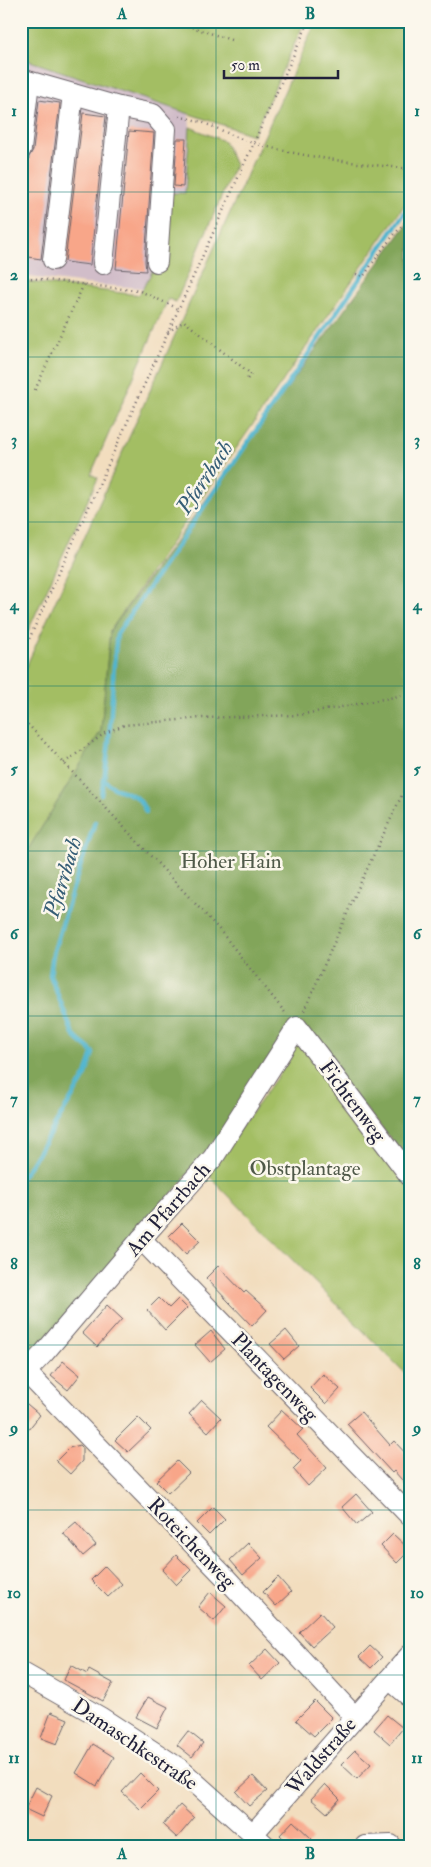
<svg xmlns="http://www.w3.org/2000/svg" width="431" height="1867" font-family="'IM FELL Double Pica',serif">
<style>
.industrial{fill:#d1bdc9}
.green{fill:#a3be64;stroke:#627050}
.forest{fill:#82a55a;stroke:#52644a}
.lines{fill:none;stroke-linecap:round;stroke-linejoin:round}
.stream{stroke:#51b5cf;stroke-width:4.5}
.building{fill:#f8a689}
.minor-casing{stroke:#6b6369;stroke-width:22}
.path{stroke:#6b6369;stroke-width:2.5;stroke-dasharray:1 4;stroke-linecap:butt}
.minor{stroke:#fff;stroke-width:20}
.grid{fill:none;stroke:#0f766e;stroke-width:1;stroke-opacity:0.55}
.labels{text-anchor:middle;stroke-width:5;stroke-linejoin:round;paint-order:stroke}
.park-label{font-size:21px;fill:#4f5949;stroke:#fbf7ec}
.street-label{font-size:21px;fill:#22223b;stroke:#fbf7ec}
.water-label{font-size:22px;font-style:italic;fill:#355d76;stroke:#fbf7ec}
.neatline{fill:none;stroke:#0f766e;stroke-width:2}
.grid-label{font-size:16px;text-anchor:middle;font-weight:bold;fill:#0f766e}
</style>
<rect width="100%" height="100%" fill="#fbf7ec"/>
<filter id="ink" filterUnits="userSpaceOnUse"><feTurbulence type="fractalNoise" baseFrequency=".02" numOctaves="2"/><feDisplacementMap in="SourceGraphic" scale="10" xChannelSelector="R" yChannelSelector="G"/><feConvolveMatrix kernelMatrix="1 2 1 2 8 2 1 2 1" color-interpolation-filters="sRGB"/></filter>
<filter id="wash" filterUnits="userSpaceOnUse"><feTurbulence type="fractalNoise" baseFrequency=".0096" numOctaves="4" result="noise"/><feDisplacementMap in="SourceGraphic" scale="20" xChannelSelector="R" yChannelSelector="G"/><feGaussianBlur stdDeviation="1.12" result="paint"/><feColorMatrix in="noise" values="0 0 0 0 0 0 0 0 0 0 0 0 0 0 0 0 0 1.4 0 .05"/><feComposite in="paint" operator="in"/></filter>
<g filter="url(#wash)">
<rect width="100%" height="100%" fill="#f2ddbe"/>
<polygon class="industrial" points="21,58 189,114 190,127 185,194 171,193 164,264 143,288 85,284 21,276"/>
<g class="green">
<polygon points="21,21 305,21 253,135 21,58"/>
<polygon points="316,21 410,21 410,197 110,631 101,731 21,861 21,678"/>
<polygon points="190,127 224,141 235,165 176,302 168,299 91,474 98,478 21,646 21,281 139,295 153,270 171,193 185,193"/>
<polygon points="299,1036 410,1184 410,1378 207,1174 290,1059"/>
</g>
<polygon class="forest" points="410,220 410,1162 298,1028 289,1049 21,1380 21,861 101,731 110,631"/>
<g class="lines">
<g class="stream">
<path d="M104,779C113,791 125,790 137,798C141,801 144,808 146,812"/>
<path d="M101,794C113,741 110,688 117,634L410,205"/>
<path d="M21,1178L31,1164L86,1075L93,1053C87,1045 79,1043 73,1034L50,975L53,954L73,888L95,822"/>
</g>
</g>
<g id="blocks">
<g class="building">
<polygon points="39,100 60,103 41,259 21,256 21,217 29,157 33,150"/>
<polygon points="83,113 106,116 90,265 65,262"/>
<polygon points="129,131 154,133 145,261 146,271 116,269"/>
<polygon points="177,139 186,139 183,187 174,186"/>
<polygon points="182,1223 200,1241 186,1254 169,1236"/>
<polygon points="218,1266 244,1293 246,1291 267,1310 252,1326 206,1278"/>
<polygon points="159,1298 169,1308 178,1299 187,1308 165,1330 147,1310"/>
<polygon points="107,1305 122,1319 97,1347 82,1333"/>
<polygon points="286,1330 299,1346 284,1359 270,1344"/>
<polygon points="211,1331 225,1349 210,1362 195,1345"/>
<polygon points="63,1361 80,1375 68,1390 51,1376"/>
<polygon points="323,1374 340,1389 326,1404 310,1388"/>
<polygon points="21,1399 40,1415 28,1430 21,1424"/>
<polygon points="202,1400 221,1418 208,1432 189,1414"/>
<polygon points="282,1410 303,1429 297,1435 327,1468 308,1486 293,1469 301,1461 266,1427"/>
<polygon points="361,1412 390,1445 394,1441 410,1458 410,1489 394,1471 392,1473 347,1424"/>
<polygon points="138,1417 151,1430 128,1452 115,1440"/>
<polygon points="80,1445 82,1447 82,1461 70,1474 56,1461 69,1448"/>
<polygon points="177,1461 189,1473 168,1493 156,1481"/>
<polygon points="356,1494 372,1512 357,1525 342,1507"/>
<polygon points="213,1507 225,1519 209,1535 197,1523"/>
<polygon points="76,1522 96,1545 83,1556 63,1533"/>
<polygon points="393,1534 410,1550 397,1563 381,1546"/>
<polygon points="248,1543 262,1558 243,1575 230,1560"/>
<polygon points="176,1555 191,1570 176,1585 162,1570"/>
<polygon points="105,1566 122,1584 108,1597 91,1580"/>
<polygon points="278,1577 291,1592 276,1606 263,1592"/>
<polygon points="210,1592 226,1606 214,1621 198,1607"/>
<polygon points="320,1612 333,1627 312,1646 299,1632"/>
<polygon points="370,1646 382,1657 371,1668 359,1657"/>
<polygon points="267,1649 280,1663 262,1680 249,1666"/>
<polygon points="71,1665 87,1674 89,1670 113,1683 103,1701 64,1680"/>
<polygon points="148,1697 168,1707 157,1728 136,1717"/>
<polygon points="315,1701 332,1718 314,1736 296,1720"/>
<polygon points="51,1712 68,1719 57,1744 41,1738"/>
<polygon points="387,1715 403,1728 390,1744 374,1730"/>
<polygon points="188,1731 203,1743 192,1757 177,1745"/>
<polygon points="93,1744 114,1757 97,1786 76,1773"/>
<polygon points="355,1750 371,1764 357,1779 341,1764"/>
<polygon points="140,1773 158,1791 140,1809 122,1792"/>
<polygon points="253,1776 267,1791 249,1806 236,1792"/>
<polygon points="325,1784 340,1799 327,1813 311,1799"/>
<polygon points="36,1787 52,1796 42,1817 25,1809"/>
<polygon points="180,1805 194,1818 177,1838 163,1825"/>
<polygon points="293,1821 312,1839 306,1846 291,1846 280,1835"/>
</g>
</g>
</g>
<g filter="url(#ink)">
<use href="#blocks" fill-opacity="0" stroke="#6b6369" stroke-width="1"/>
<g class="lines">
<defs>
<g id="minor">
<polyline points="21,79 119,107 153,114 166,129 157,262"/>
<polyline points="21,149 29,82"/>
<polyline points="53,260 73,94"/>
<polyline points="103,264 119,107"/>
<polyline points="141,1239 410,1516"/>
<polyline points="26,1372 224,1576 355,1717"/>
<polyline points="21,1377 44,1353 141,1239 213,1158 297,1027 410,1176"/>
<polyline points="21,1672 100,1717 180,1769 266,1846"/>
<polyline points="389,1679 410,1697"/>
<polyline points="253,1834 410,1655"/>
<polyline points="365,1846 391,1845"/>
</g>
</defs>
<use href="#minor" class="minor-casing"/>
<g class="path">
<polyline points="173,21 231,40"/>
<path d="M179,117C207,120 228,136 254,143C304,158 358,163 410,169"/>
<polyline points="356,274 363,277 384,247 410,216"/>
<polyline points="21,277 140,291 179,309"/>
<polyline points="168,332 184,321 251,374 245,382"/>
<polyline points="35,390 84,284"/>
<polyline points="21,657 309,21"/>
<polyline points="21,717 218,928 287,1015"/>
<polyline points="64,763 105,733 124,725 201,718 299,715 410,694"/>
<polyline points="304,1011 360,884 410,778"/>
</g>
<use href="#minor" class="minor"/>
</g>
</g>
<path class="grid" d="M216,21V1846M21,192H410M21,357H410M21,522H410M21,686H410M21,851H410M21,1016H410M21,1181H410M21,1345H410M21,1510H410M21,1675H410"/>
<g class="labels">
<g class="park-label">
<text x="231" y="868">Hoher Hain</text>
<text x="305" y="1175">Obstplantage</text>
</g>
<g class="street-label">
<text transform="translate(353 1101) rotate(53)" y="7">Fichtenweg</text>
<text transform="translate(168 1209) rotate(-49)" y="7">Am Pfarrbach</text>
<text transform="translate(275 1377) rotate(46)" y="7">Plantagenweg</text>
<text transform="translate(192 1543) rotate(46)" y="7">Roteichenweg</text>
<text transform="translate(135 1744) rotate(34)" y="7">Damaschkestraße</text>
<text transform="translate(321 1756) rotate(-49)" y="7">Waldstraße</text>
</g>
<g class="water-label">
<text transform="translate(204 477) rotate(-56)" y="8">Pfarrbach</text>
<text transform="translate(62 877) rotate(-73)" y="8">Pfarrbach</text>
</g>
</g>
<rect width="431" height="1867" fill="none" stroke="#fbf7ec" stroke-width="55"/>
<path d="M224 70v8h114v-8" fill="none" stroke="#22223b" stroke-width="2.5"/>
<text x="231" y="70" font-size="15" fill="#22223b" stroke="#fbf7ec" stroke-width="4" paint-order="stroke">50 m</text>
<rect x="28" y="28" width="376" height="1812" class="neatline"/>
<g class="grid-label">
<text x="122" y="19">A</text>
<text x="310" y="19">B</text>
<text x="14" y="116">1</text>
<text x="417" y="116">1</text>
<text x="14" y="280">2</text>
<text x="417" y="280">2</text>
<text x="14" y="445">3</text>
<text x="417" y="445">3</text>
<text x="14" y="610">4</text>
<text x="417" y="610">4</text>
<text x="14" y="774">5</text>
<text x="417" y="774">5</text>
<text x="14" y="939">6</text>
<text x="417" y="939">6</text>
<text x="14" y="1104">7</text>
<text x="417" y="1104">7</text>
<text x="14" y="1269">8</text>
<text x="417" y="1269">8</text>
<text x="14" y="1433">9</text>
<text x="417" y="1433">9</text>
<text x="14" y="1598">10</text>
<text x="417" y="1598">10</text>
<text x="14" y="1763">11</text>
<text x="417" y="1763">11</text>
<text x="122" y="1859">A</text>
<text x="310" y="1859">B</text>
</g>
</svg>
